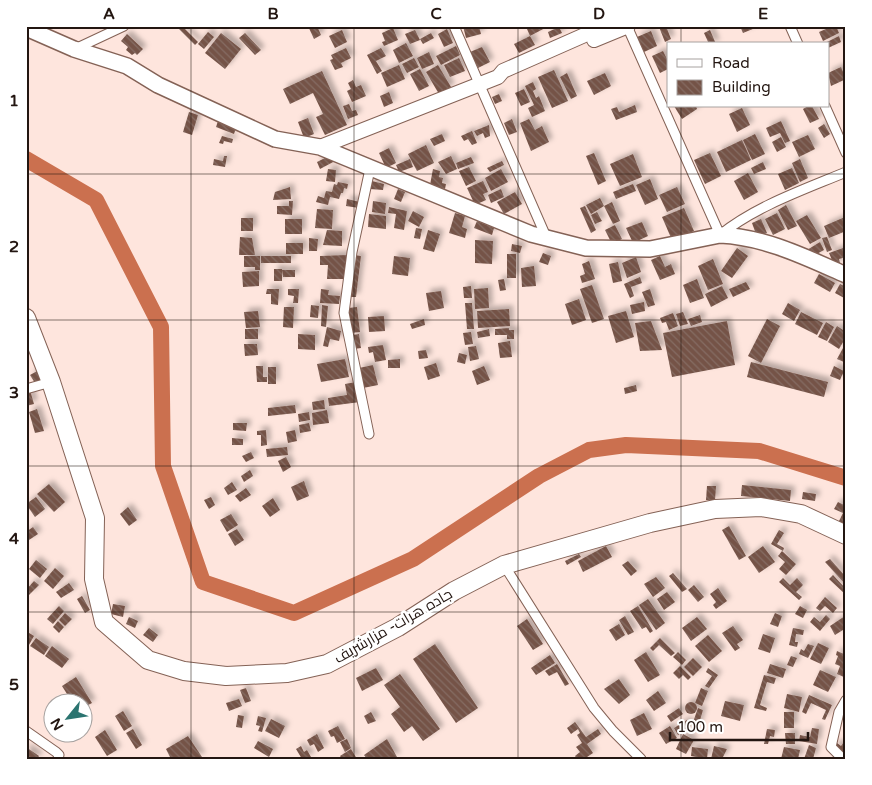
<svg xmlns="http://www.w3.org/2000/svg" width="872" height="785" font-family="'Varela Round',Cairo,sans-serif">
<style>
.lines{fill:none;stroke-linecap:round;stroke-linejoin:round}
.river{stroke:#cb704f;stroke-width:16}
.building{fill:url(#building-back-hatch);filter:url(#shadow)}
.street-casing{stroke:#846256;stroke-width:11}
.secondary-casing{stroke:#846256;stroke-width:16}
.primary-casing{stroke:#846256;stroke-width:18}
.highway-casing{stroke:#846256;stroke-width:20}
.street{stroke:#fff;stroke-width:9}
.secondary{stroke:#fff;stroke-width:14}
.primary{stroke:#fff;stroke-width:15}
.highway{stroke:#fff;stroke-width:18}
.grid{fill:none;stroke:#231611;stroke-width:1;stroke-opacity:0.55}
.labels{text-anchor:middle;stroke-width:5;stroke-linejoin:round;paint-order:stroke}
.street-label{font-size:15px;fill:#231611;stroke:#fff}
.neatline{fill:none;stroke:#231611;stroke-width:2}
.grid-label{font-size:16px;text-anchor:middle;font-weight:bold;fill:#231611}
</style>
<defs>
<pattern id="building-back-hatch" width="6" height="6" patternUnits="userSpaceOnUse" patternTransform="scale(1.25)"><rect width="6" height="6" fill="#745347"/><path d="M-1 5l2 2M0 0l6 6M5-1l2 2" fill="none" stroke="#866c63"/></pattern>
<filter id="shadow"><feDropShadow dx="4" dy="-4" stdDeviation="2.5" flood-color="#0004"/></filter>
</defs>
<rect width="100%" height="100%" fill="#fee5dd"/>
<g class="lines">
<polyline class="river" points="26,159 96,200 161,327 163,466 203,582 294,613 413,559 539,476 589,450 626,445 759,451 846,478"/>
</g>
<g class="building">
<polygon points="182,26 198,42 195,45 179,29"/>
<polygon points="308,26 317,26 321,35 314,39"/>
<polygon points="463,26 479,26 481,34 466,38"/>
<polygon points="532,26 544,26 545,28 530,36 527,29"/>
<polygon points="666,26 671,39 665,42 659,27"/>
<polygon points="740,26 760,26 743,33"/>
<polygon points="833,26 836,26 839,33 823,41 819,32"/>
<polygon points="559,27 562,33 550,38 548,32"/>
<polygon points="393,28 398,40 384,46 382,42 385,41 382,33"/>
<polygon points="447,29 453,43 444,47 438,34"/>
<polygon points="342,30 347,42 335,48 329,36"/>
<polygon points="415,30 420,40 410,44 405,34"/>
<polygon points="710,30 716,44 709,44 704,33"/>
<polygon points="651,31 657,46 644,52 637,37"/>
<polygon points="208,32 214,37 204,49 198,44"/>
<polygon points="221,33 241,49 225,69 205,53"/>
<polygon points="245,33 261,50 255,55 239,38"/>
<polygon points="431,33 434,38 423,44 420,39"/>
<polygon points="127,34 143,49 137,55 135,53 132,55 126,50 128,47 121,41"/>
<polygon points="530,36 535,45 519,53 514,44"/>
<polygon points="839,36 841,42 828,48 828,44 823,44"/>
<polygon points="406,43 413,56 399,63 393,50"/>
<polygon points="456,46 460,55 441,65 436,56"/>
<polygon points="482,47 490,62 478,68 470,52"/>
<polygon points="346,48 351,58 341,63 343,67 335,70 330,60 333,59 331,55"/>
<polygon points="381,48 386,56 376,61 382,71 377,74 367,55"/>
<polygon points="663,51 668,61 668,69 660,73 652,56"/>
<polygon points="429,52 434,64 422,69 417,58"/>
<polygon points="414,58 419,67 407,73 402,64"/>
<polygon points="459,58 465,71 450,77 444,65"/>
<polygon points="399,65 405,79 387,87 381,73"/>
<polygon points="438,65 451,87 439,94 426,72"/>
<polygon points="841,67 846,79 831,86 828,73"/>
<polygon points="420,69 429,86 419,91 410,74"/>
<polygon points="554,70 568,101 552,108 538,77"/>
<polygon points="322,71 347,125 325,135 316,117 323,114 313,93 290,104 283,89"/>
<polygon points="567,73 577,96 571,99 560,77"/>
<polygon points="605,73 611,86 594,95 587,81"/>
<polygon points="353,80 356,87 361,85 366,96 352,102 347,91 351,89 348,83"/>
<polygon points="533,82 536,89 533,91 536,98 539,96 545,111 532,117 528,108 534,105 525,86"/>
<polygon points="524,89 530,102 521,106 515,93"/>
<polygon points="389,92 393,103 384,107 380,96"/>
<polygon points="499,94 502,101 495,104 492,97"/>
<polygon points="349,104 352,111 356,110 358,115 348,119 343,106"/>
<polygon points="635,105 637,112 616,120 611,109 617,107 619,112"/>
<polygon points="674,106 696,106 697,109 682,119"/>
<polygon points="808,106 812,106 819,119 810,123 803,109"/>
<polygon points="742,108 750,125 737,132 729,114"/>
<polygon points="189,112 198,115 192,135 183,132"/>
<polygon points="308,118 314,134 304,138 298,122"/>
<polygon points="512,119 517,132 509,135 504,123"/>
<polygon points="529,119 535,130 542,126 549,142 531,151 520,123"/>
<polygon points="218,121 236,128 234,134 216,127"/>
<polygon points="781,121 790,141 785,143 780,133 770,137 766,128"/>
<polygon points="824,124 830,134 824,138 818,128"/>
<polygon points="489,125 490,136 485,138 483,133 477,136 474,131"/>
<polygon points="472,131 477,143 472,145 468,139 464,141 461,136"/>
<polygon points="442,134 445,141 434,146 430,139"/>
<polygon points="755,134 765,154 752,160 743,140"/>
<polygon points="808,135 815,149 799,157 792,142"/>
<polygon points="222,136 233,139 232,143 224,141 223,144 219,143"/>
<polygon points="781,137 786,147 777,152 772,142"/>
<polygon points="742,140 751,160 726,172 717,152"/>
<polygon points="426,145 434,163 417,171 408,154"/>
<polygon points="389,148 396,163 386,168 379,153"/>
<polygon points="594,153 606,181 598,185 586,156"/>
<polygon points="710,153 721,176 705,184 694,160"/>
<polygon points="633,154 642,177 620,186 610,164"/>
<polygon points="331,155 335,161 320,169 317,162"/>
<polygon points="224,156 227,156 225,167 213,165 214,159 223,161"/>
<polygon points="451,156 457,169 446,174 438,162"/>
<polygon points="471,157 474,163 458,169 456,163"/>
<polygon points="410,159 413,167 399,172 396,165"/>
<polygon points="800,159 808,178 800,182 792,163"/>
<polygon points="502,161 504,165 490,172 487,168"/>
<polygon points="763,162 766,169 754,174 751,168"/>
<polygon points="469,167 476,181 466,186 459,171"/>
<polygon points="792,168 799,183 785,190 778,174"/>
<polygon points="328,169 336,170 335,182 326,181"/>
<polygon points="433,169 440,171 439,177 443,178 442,183 446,184 445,189 430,185"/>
<polygon points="501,169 508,182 491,191 485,178"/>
<polygon points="748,173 758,192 744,200 734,181"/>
<polygon points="650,179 658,199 645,205 636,185"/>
<polygon points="372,181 384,184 383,190 370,189"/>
<polygon points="483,181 488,192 483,194 486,200 475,205 467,188"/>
<polygon points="338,182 348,184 347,189 344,188 343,193 341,193 339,199 330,197 328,205 316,202 318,196 324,198 326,191 332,192 334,184 337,185"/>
<polygon points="633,184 636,191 616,199 613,192"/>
<polygon points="290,187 291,199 273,200 275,192"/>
<polygon points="677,187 685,204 667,212 659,195"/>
<polygon points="398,189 405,192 401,202 394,199"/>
<polygon points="501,189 504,197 491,203 488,195"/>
<polygon points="515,192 522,204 504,214 497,202"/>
<polygon points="600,198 604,206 591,214 586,205"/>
<polygon points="347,199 360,202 359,208 346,206"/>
<polygon points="289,201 293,201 292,215 277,214 277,206 289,206"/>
<polygon points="373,201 386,203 385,214 372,212"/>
<polygon points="612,202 620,221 613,224 604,206"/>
<polygon points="786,205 797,226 788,230 778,210"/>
<polygon points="585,206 596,230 591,233 580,208"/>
<polygon points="389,207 407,211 404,230 394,228 396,214 388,213"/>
<polygon points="684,208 694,231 672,240 662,217"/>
<polygon points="317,209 333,210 332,229 315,228"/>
<polygon points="413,211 424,217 419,227 408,221"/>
<polygon points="597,212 602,221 595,224 591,215"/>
<polygon points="455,213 465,216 462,227 467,229 465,238 449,233"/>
<polygon points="777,213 785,229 773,235 765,219"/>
<polygon points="369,214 386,216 386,229 368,227"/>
<polygon points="807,215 821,238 810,244 796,221"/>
<polygon points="845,217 846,231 829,238 824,226"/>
<rect x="241" y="218" width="12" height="13"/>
<rect x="285" y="219" width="17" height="15"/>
<polygon points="761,219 767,233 757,237 752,223"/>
<polygon points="477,221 494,228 492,235 474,228"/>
<polygon points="642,222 648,236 633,243 626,228"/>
<polygon points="615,225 622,239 612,244 605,230"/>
<polygon points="416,228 422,229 420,239 414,238"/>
<polygon points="327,230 342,231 342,246 323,245"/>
<polygon points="428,230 440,234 434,252 423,249"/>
<polygon points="240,237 252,238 255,255 239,255"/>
<polygon points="827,237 832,250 827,252 822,238"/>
<polygon points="309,238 318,239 317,251 309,251"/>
<polygon points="475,240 493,241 492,264 475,263"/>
<polygon points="820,242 824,250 811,257 807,250"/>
<rect x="286" y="243" width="17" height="11"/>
<polygon points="512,244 522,246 520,253 511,251"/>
<polygon points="846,247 846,257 839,259 840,263 834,265 829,253"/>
<polygon points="737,248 748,256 732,278 721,271"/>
<polygon points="543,253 551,256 548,265 539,262"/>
<rect x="507" y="254" width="9" height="24"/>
<polygon points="347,255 346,279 327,279 328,265 320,265 320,256"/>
<polygon points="354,255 361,256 356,297 348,297"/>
<polygon points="244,256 260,256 260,270 255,270 255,267 244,267"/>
<rect x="261" y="256" width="30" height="7"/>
<polygon points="394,256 410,258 408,276 392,274"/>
<polygon points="660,256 665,267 671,264 675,274 660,280 651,260"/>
<polygon points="636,257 641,272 627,278 622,263"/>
<polygon points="713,259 723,284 708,290 698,266"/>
<polygon points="589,261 595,279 582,283 580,276 585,274 582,264"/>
<polygon points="618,262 622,281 613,283 609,264"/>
<polygon points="534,266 536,286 522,287 521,268"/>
<rect x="274" y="269" width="8" height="12"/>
<polygon points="282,270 295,270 295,277 283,277"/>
<polygon points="259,271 259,286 243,287 242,272"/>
<polygon points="819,274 835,283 830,292 814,283"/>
<polygon points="640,277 642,283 631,287 634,296 630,298 624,284"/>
<polygon points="504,279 506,290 500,291 498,280"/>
<polygon points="697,279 704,298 690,303 683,285"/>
<polygon points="746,282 750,289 733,297 729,289"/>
<polygon points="840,284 846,287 846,299 835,293"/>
<polygon points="592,285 604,319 592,323 580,289"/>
<polygon points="471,286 472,298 464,298 463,287"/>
<polygon points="722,286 728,298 711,307 705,294"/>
<polygon points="488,288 489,308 475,309 474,289"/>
<polygon points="267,289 279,289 278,305 271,304 271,294 266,294"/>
<polygon points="288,289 299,289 298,303 293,303 294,296 288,295"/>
<polygon points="321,289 329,290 328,295 340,296 339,304 320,303"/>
<polygon points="650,289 655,305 648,307 642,292"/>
<polygon points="441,291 444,308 429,311 426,293"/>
<polygon points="579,299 586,320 572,325 565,304"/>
<polygon points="644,302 645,311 632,314 630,305"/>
<polygon points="465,303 472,303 474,329 467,329"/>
<polygon points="788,303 800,310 794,321 782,314"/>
<polygon points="311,305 319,306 318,318 310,317"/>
<polygon points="322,305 328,306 326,327 321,326"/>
<polygon points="284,307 294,307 293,328 283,327"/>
<polygon points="357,307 360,332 351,333 348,308"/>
<polygon points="509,309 510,326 478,328 477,311"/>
<polygon points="258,311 260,327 246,328 244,312"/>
<polygon points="626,311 634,337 616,343 608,316"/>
<polygon points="683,312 688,324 680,326 676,314"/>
<polygon points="801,312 823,323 817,335 795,324"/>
<polygon points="673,313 678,326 669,330 666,322 662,323 660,318"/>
<polygon points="700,315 702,322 691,326 688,319"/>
<polygon points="384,316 385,331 369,332 368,317"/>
<polygon points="424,319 425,325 412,329 410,324"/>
<polygon points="767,319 780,326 761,363 748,356"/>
<polygon points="651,321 662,350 640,351 635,323"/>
<polygon points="727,321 735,365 672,377 663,333"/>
<polygon points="826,322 834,327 827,341 818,337"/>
<polygon points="837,326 846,332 846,337 839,349 828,342"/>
<polygon points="327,327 341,331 339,341 330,339 328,347 323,346"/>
<polygon points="509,328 509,330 514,330 514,339 507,339 507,335 495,335 495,329"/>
<rect x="245" y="329" width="13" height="10"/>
<polygon points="489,329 490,336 478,338 477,332"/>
<polygon points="471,332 473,344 465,345 463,333"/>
<polygon points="298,334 315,335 315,350 298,349"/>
<polygon points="359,334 361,348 354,349 352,335"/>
<polygon points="510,341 512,357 500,358 498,343"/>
<polygon points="244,344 257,344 258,355 245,356"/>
<polygon points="383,345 386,360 375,362 373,352 369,353 368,347"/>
<polygon points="476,346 479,359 470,361 468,347"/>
<polygon points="843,348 846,350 846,363 837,359"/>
<polygon points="426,350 428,358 419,359 418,351"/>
<polygon points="459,353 467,355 465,364 457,362"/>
<polygon points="345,359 349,377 321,382 317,364"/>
<polygon points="400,359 400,368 388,368 388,360"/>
<polygon points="751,362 828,382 824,397 747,377"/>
<polygon points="436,363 440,376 428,380 424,367"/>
<polygon points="373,365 378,385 363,388 359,368"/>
<polygon points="256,366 263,366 263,377 267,377 267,382 257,382"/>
<polygon points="484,366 490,380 477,385 472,371"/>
<polygon points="834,366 844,371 840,380 830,376"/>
<rect x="268" y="367" width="8" height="17"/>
<polygon points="39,370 44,379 35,383 30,375"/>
<polygon points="356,382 360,402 329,406 328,398 347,395 345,384"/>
<polygon points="636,385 637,391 625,394 624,388"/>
<polygon points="30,390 34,404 26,406 26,391"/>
<polygon points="324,400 325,409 313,410 312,402"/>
<polygon points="295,405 296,413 268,416 268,408"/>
<polygon points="37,409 44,431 35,433 29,412"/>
<polygon points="327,410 329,423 313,425 312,413"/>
<polygon points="309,412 310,420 299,422 298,414"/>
<polygon points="233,423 247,423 246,431 233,430"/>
<polygon points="309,423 311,431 300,433 299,425"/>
<polygon points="266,430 267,445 261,446 261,435 257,435 257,431"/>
<polygon points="295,430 297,441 288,443 286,432"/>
<polygon points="232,438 243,439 243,445 232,445"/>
<polygon points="287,447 288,455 267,457 266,449"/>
<polygon points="251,452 254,458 246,462 242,456"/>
<polygon points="286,457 291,467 283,472 278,461"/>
<polygon points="250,470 253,476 244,482 241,476"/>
<polygon points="304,481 309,496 297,501 291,487"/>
<polygon points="232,482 237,490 228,495 224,488"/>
<polygon points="49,484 65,502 54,512 37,494"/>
<polygon points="742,485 791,490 790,501 741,496"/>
<polygon points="707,486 716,486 715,501 706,500"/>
<polygon points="246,488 251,495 240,502 235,496"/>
<polygon points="803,492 816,494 815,501 802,499"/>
<polygon points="36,497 45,509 35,517 26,504"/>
<polygon points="211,497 215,505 209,509 204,500"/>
<polygon points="273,498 280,510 270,517 262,506"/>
<polygon points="838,502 846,506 846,527 838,523 843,513 834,509"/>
<polygon points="128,507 137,520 129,526 120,514"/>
<polygon points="231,514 238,525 227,532 220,520"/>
<polygon points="729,526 746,556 739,560 722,530"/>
<polygon points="33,527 38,534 26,542 26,532"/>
<polygon points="237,529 244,540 235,546 228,534"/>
<polygon points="779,530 784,533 777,544 784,548 783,551 771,544"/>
<polygon points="606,546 612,557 583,572 578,561"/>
<polygon points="763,546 775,562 759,573 748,557"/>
<polygon points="782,551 796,564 786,575 779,569 785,562 778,556"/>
<polygon points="579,554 581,557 567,565 565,561"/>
<polygon points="830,559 846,577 846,585 825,562"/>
<polygon points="36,560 47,569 40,578 29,569"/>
<polygon points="628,561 637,571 631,576 622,565"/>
<polygon points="55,568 64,576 53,589 44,581"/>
<polygon points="673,573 687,589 682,592 669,576"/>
<polygon points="833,575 846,589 846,595 829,579"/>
<polygon points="656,577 665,588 653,597 644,584"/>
<polygon points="783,578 790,585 797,578 803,585 796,592 802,597 799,600 779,582"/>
<polygon points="34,581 39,585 29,595 26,590"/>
<polygon points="69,583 74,590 61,598 56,592"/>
<polygon points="694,585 704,597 698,602 688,590"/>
<polygon points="718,588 727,601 716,609 713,605 716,602 710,594"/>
<polygon points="667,592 675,602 664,610 657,599"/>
<polygon points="82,596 90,610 85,613 77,599"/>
<polygon points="825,597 837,608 833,613 825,606 820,611 816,608"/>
<polygon points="648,599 665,623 656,630 639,605"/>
<polygon points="113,604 125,606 123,617 111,614"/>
<polygon points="59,606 64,611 53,624 47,619"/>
<polygon points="638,606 653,631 650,633 646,627 642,629 630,611"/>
<polygon points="800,606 807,610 803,618 795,614"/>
<polygon points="65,613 72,619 65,626 59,620"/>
<polygon points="775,613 782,616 778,627 770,624"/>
<polygon points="826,615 830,619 820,631 810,622 814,617 820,622"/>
<polygon points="625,616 634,632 628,635 619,620"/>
<polygon points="845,616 846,628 835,635 830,626"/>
<polygon points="129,617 138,621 135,628 126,624"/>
<polygon points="697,617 707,629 691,641 682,628"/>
<polygon points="527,619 543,644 533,650 517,626"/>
<polygon points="58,621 64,627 59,633 53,627"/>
<polygon points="619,624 625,635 616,641 609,630"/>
<polygon points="733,626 743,640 737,644 740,648 735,651 722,633"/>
<polygon points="149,628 158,635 153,642 143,635"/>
<polygon points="793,628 804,630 803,635 796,634 795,642 798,642 797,647 789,645"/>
<polygon points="26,631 34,636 29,645 26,644"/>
<polygon points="763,634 775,638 770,653 758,649"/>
<polygon points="708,635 722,651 709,662 695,646"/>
<polygon points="36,638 49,647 44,655 30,646"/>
<polygon points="660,638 675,653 671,656 659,645 653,651 650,648"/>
<polygon points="818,643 829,648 821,664 810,659"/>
<polygon points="435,644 478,708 456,723 413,659"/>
<polygon points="808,644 814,646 808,658 799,654 801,649 804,651"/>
<polygon points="52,646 69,659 62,668 45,656"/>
<polygon points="837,651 846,655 846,678 837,674 840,666 835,664 838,656 836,655"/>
<polygon points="646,652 660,675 648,682 634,660"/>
<polygon points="678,652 686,660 682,665 673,657"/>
<polygon points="550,655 555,663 536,675 531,668"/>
<polygon points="791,656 797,658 793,667 787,665"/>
<polygon points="693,658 702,667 693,676 684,667"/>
<polygon points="557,664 569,684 565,686 557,672 549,676 545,671"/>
<polygon points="770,664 786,669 783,678 767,673"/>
<polygon points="680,666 691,677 688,680 683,675 679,679 673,673"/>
<polygon points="376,668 383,680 362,691 356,678"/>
<polygon points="708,668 718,675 709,688 705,686 712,676 706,672"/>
<polygon points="820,670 836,677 828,692 813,685"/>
<polygon points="400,674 440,729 423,741 412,726 404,732 391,714 400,707 384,685"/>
<polygon points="764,675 776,678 774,684 767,682 760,705 767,708 766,711 754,708"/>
<polygon points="76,677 92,703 82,708 82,702 72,702 62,686"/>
<polygon points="619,679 630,695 619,704 604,689"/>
<polygon points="246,688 251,701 245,703 240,690"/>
<polygon points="701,688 708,691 702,706 695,703"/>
<polygon points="658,691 666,703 654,711 646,700"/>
<polygon points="787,694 802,697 799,712 784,708"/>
<polygon points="809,695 832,705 825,720 822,719 826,710 811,703 806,714 802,712"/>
<polygon points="239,699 242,706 229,711 226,703"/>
<polygon points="725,701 744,705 740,721 721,716"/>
<circle cx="691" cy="708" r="6"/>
<polygon points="679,708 683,714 671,722 667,716"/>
<polygon points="698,708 703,710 698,727 692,725"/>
<polygon points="123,711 132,726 124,731 115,716"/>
<polygon points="371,712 376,721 368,724 364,716"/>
<rect x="784" y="712" width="10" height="16"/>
<polygon points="644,713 652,729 637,736 630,720"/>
<polygon points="238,715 244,716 242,728 236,727"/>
<polygon points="258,716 266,718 262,732 258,731 260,726 256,725"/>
<polygon points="271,719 285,726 279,738 265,731"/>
<polygon points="687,720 691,726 678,735 674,728"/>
<polygon points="575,722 586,737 598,729 601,734 587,744 593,753 584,759 577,759 575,756 580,752 576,747 582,743 577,735 580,733 578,729 571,734 567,728"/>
<polygon points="338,726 345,739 337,743 334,736 331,737 328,731"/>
<polygon points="670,726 677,738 666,744 659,733"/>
<polygon points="812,728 819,729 817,744 799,741 800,735 810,737"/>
<polygon points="133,729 142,745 136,749 126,733"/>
<polygon points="767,729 775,730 774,737 770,736 768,744 764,744"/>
<polygon points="105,730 117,750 107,756 95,737"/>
<polygon points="785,733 795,733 795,744 786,744"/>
<polygon points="317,734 324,748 318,752 314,744 310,746 307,740"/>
<polygon points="683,734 694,740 686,754 676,749"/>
<polygon points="188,736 202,757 171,759 166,749"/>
<polygon points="347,739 351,748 345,752 340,742"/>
<polygon points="387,739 397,757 367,759 364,755"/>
<polygon points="846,739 846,757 833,748 837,743 841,746"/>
<polygon points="258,741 273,749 269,757 254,748"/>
<polygon points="809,745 816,748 813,759 804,759"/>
<polygon points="301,746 304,752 307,750 311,757 302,759 296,749"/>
<polygon points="714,746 727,749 722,759 711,759"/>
<polygon points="26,747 39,756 37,759 26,759"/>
<polygon points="692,747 708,749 707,759 691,756"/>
<polygon points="784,747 800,750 798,759 781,759"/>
<polygon points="351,749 357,759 342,759 340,756"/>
</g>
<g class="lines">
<defs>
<g id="street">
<polyline points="454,26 547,239"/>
<path d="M627,26L720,235C756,206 803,190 846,172"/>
<polyline points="790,26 798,44"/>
<polyline points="75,49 124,26"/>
<polyline points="825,106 846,153"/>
<polyline points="26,389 51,382"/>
<polyline points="369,434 344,313 352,252 370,169"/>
<polyline points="504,565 594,708 613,731 641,759"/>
<polyline points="26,731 56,752 59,755 58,759"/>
<polyline points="843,759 831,747 839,712 846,700"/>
</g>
<g id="secondary">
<polyline points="594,40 628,26"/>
<polyline points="320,147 498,77 503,71 605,26"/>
</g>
<path id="primary" d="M26,28L74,49L127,66L158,85L275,139L320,147L531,234L586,248L650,249L720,235C765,237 805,257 846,275"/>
<polyline id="highway" points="26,318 51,382 95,518 94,579 104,622 148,660 184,671 226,676 287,673 327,664 398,627 454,591 504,565 650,523 715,509 761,507 801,514 846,535"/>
</defs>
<use href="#street" class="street-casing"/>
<use href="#secondary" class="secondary-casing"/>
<use href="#primary" class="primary-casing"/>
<use href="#highway" class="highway-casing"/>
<use href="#street" class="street"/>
<use href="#secondary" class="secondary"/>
<use href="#primary" class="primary"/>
<use href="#highway" class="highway"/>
</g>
<path class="grid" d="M191,26V759M354,26V759M518,26V759M681,26V44M681,106V759M26,174H846M26,320H846M26,466H846M26,612H846"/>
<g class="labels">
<g class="street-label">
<text transform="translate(393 626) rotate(-30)" y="5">جاده هرات- مزارشریف</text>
</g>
</g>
<rect width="872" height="785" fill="none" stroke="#ffffff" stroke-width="55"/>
<rect x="667" y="42" width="162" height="65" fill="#ffffff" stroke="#a7a2a0"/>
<rect x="677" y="59" width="25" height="8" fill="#ffffff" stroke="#a7a2a0"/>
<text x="712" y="68" font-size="15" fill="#231611">Road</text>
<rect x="677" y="80" width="25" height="15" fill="url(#building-back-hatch)" stroke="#a7a2a0"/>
<text x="712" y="92" font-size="15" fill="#231611">Building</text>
<g transform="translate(68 718) rotate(240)"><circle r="24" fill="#ffffff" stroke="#a7a2a0"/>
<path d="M0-4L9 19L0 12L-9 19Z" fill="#2b7470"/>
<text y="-8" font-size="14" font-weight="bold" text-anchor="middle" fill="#231611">N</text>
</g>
<path d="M670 732v8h138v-8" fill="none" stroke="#231611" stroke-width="2.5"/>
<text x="677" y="732" font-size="15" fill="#231611" stroke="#ffffff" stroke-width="4" paint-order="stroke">100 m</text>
<rect x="28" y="28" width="816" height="730" class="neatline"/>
<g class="grid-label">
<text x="109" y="19">A</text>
<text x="273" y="19">B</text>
<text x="436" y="19">C</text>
<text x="599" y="19">D</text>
<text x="763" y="19">E</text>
<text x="14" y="106">1</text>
<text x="14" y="252">2</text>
<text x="14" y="398">3</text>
<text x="14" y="544">4</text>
<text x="14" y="690">5</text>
</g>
</svg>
